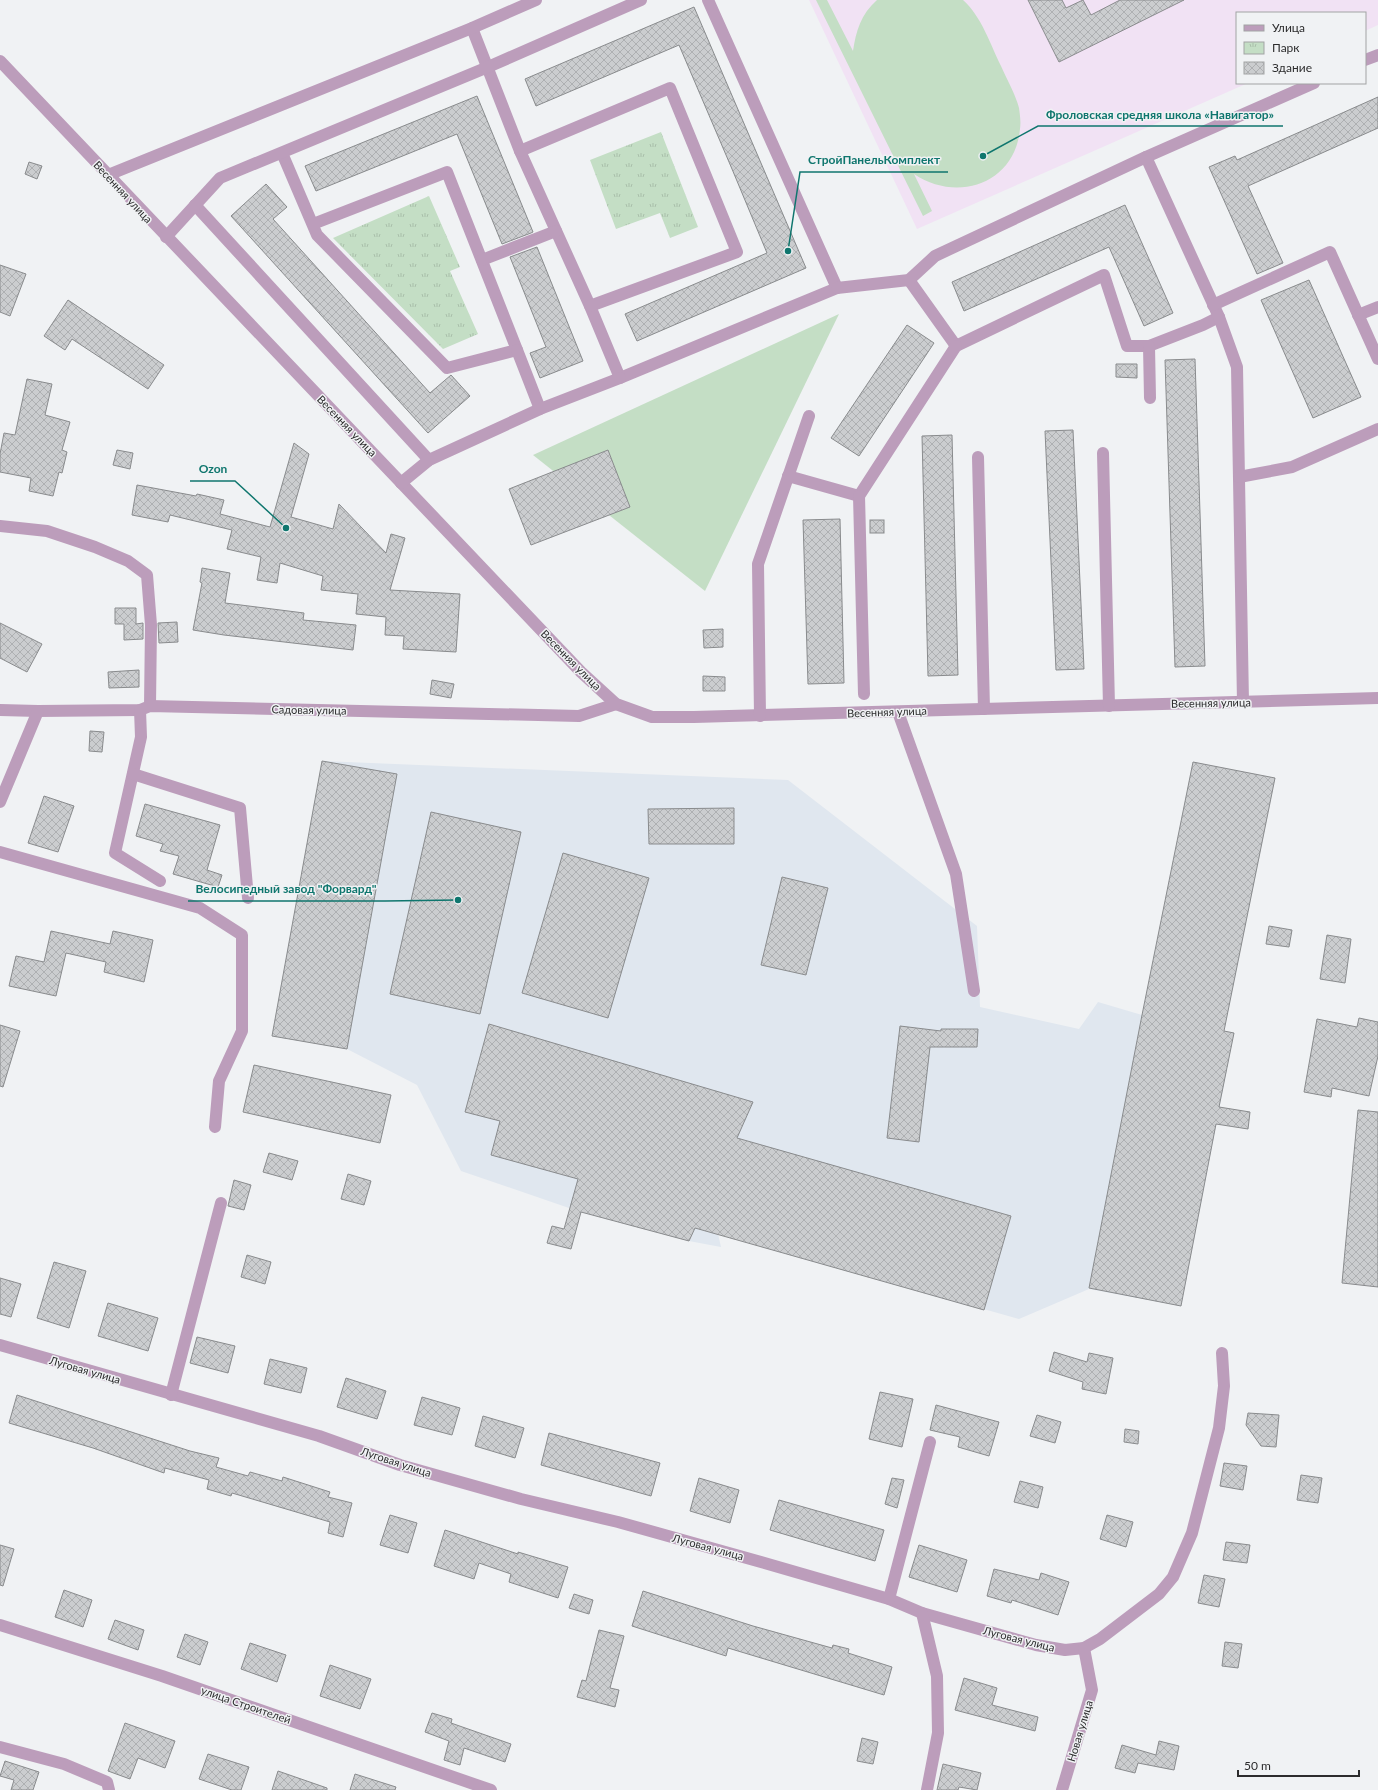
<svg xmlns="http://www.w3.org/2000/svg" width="1378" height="1790" font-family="Lato,sans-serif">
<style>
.built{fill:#e0e7ef}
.education{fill:#f1e2f4}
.green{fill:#c4dec5}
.park{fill:url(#park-tufts)}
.building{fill:url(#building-cross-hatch);stroke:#898b8d}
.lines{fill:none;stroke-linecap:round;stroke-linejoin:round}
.minor{stroke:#bc9dbb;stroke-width:12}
.labels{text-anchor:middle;stroke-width:3;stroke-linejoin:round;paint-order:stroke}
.street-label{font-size:11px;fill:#2c2c2d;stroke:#f0f2f4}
.leader{fill:none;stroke:#0f766e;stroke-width:1.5}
.callout-dot{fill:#0f766e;stroke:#f0f2f4;stroke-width:1.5}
.callout-label{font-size:12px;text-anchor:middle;font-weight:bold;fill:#0f766e;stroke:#f0f2f4;stroke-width:3;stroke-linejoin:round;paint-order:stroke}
</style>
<defs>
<pattern id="park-tufts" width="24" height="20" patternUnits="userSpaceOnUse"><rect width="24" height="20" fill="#c4dec5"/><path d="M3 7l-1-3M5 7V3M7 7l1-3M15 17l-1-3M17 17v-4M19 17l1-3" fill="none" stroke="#a9bfaa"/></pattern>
<pattern id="building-cross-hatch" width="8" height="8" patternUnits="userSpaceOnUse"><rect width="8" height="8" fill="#cbcdcf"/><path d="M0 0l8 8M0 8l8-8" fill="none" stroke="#aeb0b2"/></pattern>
</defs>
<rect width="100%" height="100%" fill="#f0f2f4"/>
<polygon class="built" points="322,761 788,780 977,926 980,1007 1079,1029 1098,1002 1142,1015 1234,1033 1181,1306 1089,1289 1019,1319 718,1234 721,1247 689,1241 569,1208 461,1171 417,1085 347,1049 272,1036"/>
<polygon class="education" points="809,0 1378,0 1378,25 1365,31 1365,13 1237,13 1237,83 1248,83 917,229"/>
<g class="green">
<path d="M816,0H827L853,51C856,31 861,14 877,0H963C982,17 990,44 1001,66C1007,80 1015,93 1019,108C1020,115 1021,122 1020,129C1015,184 957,203 914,174L932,211L923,216Z"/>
<polygon points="839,314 705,591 533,455"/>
</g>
<g class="park">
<polygon points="661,132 698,227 670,238 660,213 616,229 590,160"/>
<polygon points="429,196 460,267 450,271 478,334 443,349 333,238"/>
</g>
<g class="building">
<polygon points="1028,0 1062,0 1066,8 1083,0 1091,15 1120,0 1184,0 1059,62"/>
<polygon points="694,7 806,268 637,341 625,314 767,253 732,169 679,45 536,106 525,79"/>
<polygon points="477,96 533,232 531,233 502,244 457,134 316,191 305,166"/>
<polygon points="1378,97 1378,128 1248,186 1283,263 1257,274 1209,167 1235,156 1237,160"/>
<polygon points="29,162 42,166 37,179 25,174"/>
<polygon points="266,184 287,207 273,219 430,393 451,375 470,396 428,433 231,216"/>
<polygon points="1125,205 1173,313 1144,326 1109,247 964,311 952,282"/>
<polygon points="537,247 583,361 540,378 530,353 546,347 510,257"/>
<polygon points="0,265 26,274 10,316 0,312"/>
<polygon points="1309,280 1361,397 1313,418 1261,300"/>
<polygon points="68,300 164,365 148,389 72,339 65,350 44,336"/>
<polygon points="907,325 934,343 859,456 831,438"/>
<polygon points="1195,359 1205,666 1175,667 1165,360"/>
<polygon points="1116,364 1137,364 1137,378 1116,377"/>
<polygon points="27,379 52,384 45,415 70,422 62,450 67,452 62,473 59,472 53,496 29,491 31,478 0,472 0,454 4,433 15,435"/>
<polygon points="1073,430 1084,669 1056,670 1045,431"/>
<polygon points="952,435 958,675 928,676 922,436"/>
<polygon points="294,443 309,454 291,517 333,529 339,504 386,553 391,534 405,538 390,590 460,594 456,652 403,649 404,636 385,635 386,617 356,614 358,594 321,590 323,576 280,563 277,583 257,580 261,557 227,549 232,530 170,515 168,522 132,515 137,485 196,496 197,494 224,500 220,514 270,527"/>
<polygon points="117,450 133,453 130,469 113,465"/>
<polygon points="608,450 630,507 531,545 509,489"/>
<polygon points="840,519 844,683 808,684 803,520"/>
<rect x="870" y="520" width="14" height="13"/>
<polygon points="202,568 230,573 225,603 304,613 303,620 356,625 353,650 224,635 193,630 202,583 200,582"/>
<polygon points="115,608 136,608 136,624 143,623 143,639 124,640 124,624 115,624"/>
<polygon points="177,622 178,642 159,643 158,623"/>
<polygon points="0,623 42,644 27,672 0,658"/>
<polygon points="723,629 723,647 704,648 703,630"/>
<polygon points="139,670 139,687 109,688 108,672"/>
<polygon points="703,676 725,677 725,691 703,691"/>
<polygon points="432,680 454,684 451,698 430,694"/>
<polygon points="90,731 104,732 102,752 89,751"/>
<polygon points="322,761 397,774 347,1049 272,1036"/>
<polygon points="1193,762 1275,778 1224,1031 1234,1033 1219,1107 1250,1112 1248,1129 1216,1124 1181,1306 1089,1288 1142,1015"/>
<polygon points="44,796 74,806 58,852 28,843"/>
<polygon points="145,804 220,825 207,870 222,875 218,887 173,874 179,856 160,851 163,844 136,836"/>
<polygon points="734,808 734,844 649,844 648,809"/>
<polygon points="431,812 521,832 480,1014 390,994"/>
<polygon points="563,853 649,878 608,1018 522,993"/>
<polygon points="782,877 828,888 806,975 761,965"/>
<polygon points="1269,926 1292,930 1289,947 1266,944"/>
<polygon points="51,931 110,944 113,931 153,940 144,982 104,972 106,962 66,953 56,996 9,986 16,956 44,962"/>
<polygon points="1327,935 1351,939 1345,983 1320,979"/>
<polygon points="1359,1018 1378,1022 1378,1056 1369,1096 1332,1088 1331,1097 1304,1092 1317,1019 1357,1027"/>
<polygon points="489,1024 753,1102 737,1138 1011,1216 984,1310 695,1228 689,1241 581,1212 571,1249 547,1243 552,1226 564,1229 578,1179 491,1155 500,1121 465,1112"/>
<polygon points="0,1025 20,1031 3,1087 0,1086"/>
<polygon points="900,1026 941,1031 941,1029 978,1029 977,1047 930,1047 919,1142 887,1138"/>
<polygon points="254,1065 391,1095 380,1143 243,1112"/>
<polygon points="1358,1110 1378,1112 1378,1287 1342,1283"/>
<polygon points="269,1153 298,1161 292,1180 263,1172"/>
<polygon points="348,1174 371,1181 364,1205 341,1199"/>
<polygon points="234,1180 251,1185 244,1210 228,1206"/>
<polygon points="247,1255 271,1262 265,1284 241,1277"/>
<polygon points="54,1262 86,1271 69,1328 37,1318"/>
<polygon points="0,1278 21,1284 11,1317 0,1314"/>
<polygon points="108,1303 158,1318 148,1351 98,1336"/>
<polygon points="197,1337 235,1346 228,1373 190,1363"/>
<polygon points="1054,1352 1087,1362 1089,1353 1113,1358 1106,1394 1082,1389 1083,1382 1049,1371"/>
<polygon points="270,1359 307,1368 301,1393 264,1384"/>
<polygon points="346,1378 386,1391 377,1419 337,1407"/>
<polygon points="880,1392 913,1399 902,1447 869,1439"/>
<polygon points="17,1395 190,1451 219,1458 216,1467 248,1476 250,1472 282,1481 283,1477 330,1492 328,1497 352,1503 343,1537 328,1533 330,1522 232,1493 231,1496 207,1489 209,1480 165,1468 164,1473 93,1448 9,1423"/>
<polygon points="422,1397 460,1408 452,1435 414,1425"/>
<polygon points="936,1405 999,1422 989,1456 958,1447 960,1437 930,1430"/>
<polygon points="1248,1413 1279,1415 1276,1447 1261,1446 1246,1425"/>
<polygon points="1037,1415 1061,1422 1055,1443 1030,1436"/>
<polygon points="483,1416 524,1428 515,1458 475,1446"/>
<polygon points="1125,1429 1139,1431 1138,1444 1124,1442"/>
<polygon points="549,1433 660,1463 651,1496 541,1465"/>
<polygon points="1224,1463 1247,1466 1243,1490 1220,1486"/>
<polygon points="1301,1475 1322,1478 1318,1503 1297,1500"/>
<polygon points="699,1478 739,1490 730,1523 690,1511"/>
<polygon points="892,1478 904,1480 897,1508 885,1504"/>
<polygon points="1020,1481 1043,1487 1038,1508 1014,1502"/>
<polygon points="779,1500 884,1530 875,1561 770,1530"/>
<polygon points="390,1515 417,1523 408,1553 380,1545"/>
<polygon points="1107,1515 1133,1522 1126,1547 1100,1539"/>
<polygon points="445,1530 518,1554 518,1552 568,1567 558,1598 509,1582 511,1574 479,1563 474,1579 434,1566"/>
<polygon points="1226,1542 1250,1545 1247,1563 1223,1560"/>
<polygon points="0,1545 14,1549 3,1586 0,1585"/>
<polygon points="919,1545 967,1560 957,1592 909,1577"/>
<polygon points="994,1569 1039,1580 1041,1573 1069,1582 1058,1615 1012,1600 1011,1603 987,1596"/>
<polygon points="1204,1575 1225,1579 1219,1607 1198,1603"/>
<polygon points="64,1590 92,1600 83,1627 55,1617"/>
<polygon points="643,1591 753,1626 832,1648 833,1645 849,1649 848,1653 892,1667 884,1695 728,1648 726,1656 632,1626"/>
<polygon points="574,1594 593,1600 589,1614 569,1608"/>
<polygon points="115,1620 144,1630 138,1650 108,1639"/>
<polygon points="599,1630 624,1636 610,1688 619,1690 615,1707 577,1697 582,1680 586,1681"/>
<polygon points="185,1634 208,1642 200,1665 177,1657"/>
<polygon points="1225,1642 1242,1644 1238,1668 1222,1666"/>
<polygon points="250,1643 286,1655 277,1682 241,1669"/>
<polygon points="330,1665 371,1679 360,1709 320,1696"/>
<polygon points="964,1678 997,1688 992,1705 1038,1717 1035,1731 955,1710"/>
<polygon points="432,1713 452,1719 451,1723 511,1744 505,1762 464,1748 460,1765 444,1760 449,1741 425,1732"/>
<polygon points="125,1723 175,1741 165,1768 138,1758 130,1779 108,1771"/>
<polygon points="862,1738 878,1742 873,1764 857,1761"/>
<polygon points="1159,1741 1179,1746 1174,1770 1138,1763 1135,1773 1115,1768 1122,1745 1156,1755"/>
<polygon points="208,1754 249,1767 241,1790 232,1790 199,1779"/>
<polygon points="5,1761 39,1772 33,1790 11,1790 14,1780 0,1776"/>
<polygon points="943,1764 981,1773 977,1790 959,1787 958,1790 937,1790"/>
<polygon points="278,1771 327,1788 327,1790 272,1790"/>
<polygon points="355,1774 396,1787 395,1790 350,1790"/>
</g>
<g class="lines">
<g class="minor">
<polyline points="472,28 520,151 590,306 620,378 837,288 708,0"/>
<polyline points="1365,60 1378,55"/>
<polyline points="0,61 581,672 616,704 652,717 694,717 1378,698"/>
<polyline points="520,151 670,88 737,252 590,306"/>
<polyline points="282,153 317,235 447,368 517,350 447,172 313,224"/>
<polyline points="1146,157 1314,83"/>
<polyline points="108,175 472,28 536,0"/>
<polyline points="195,205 429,460"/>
<polyline points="166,237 220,178 488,67 641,0"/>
<polyline points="482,260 556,231"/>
<polyline points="909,280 956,346 1104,275 1127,346 1149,346 1203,325 1219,317"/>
<polyline points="837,288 909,280 935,256 1146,157 1219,317 1237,367 1243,702"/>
<polyline points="1213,305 1330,252 1378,359"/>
<polyline points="1358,315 1378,307"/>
<polyline points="1149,346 1150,398"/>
<polyline points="517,350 540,409"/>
<polyline points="1103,453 1109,706"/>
<polyline points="978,457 984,709"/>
<polyline points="788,476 859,496 956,346"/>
<polyline points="1239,477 1292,467 1378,429"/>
<polyline points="401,483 429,460 540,409 620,378"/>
<polyline points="859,496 864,694"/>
<polyline points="0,526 47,531 95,547 128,561 147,575 151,625 150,706"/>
<polyline points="0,710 38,711 140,710 150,706 579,716 616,704"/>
<polyline points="140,710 141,737 115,853 160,881"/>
<polyline points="898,712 956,874 974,991"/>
<polyline points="760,716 758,564 809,416"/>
<polyline points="133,774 240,808 248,898"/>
<polyline points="0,802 38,711"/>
<polyline points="0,852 200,908 242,935 242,1031 219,1081 215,1127"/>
<polyline points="0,1345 319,1436 400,1465 521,1499 618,1522 761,1562 889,1599 922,1613 1036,1645 1065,1650 1084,1648 1100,1639 1159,1594 1173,1577 1192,1533 1219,1428 1224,1386 1222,1353"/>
<polyline points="171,1395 221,1203"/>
<polyline points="889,1599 930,1442"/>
<polyline points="922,1613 937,1676 938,1733 927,1790"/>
<polyline points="0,1625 162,1676 491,1790"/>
<polyline points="0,1747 64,1764 107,1782 109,1790"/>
<polyline points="1062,1790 1092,1690 1084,1648"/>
</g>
</g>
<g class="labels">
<g class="street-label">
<text transform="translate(123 192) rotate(47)" y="4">Весенняя улица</text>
<text transform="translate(347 426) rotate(46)" y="4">Весенняя улица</text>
<text transform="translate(571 660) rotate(45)" y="4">Весенняя улица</text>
<text transform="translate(1211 703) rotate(-1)" y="4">Весенняя улица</text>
<text transform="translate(309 710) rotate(1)" y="4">Садовая улица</text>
<text transform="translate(887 712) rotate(-2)" y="4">Весенняя улица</text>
<text transform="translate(85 1370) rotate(16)" y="4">Луговая улица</text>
<text transform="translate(396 1462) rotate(18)" y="4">Луговая улица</text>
<text transform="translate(708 1547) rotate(15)" y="4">Луговая улица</text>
<text transform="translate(1019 1639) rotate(14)" y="4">Луговая улица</text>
<text transform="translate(246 1705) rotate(19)" y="4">улица Строителей</text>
<text transform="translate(1080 1731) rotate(-73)" y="4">Новая улица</text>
</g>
</g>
<path class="leader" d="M983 156L1038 126H1283M788 251L800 172H948M286 528L235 481H190M458 900L385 901H188"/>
<g class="callout-dot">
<circle cx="983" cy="156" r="4"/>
<circle cx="788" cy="251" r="4"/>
<circle cx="286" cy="528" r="4"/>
<circle cx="458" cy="900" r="4"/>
</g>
<g class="callout-label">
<text x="1160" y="119">Фроловская средняя школа «Навигатор»</text>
<text x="874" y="164">СтройПанельКомплект</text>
<text x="213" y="473">Ozon</text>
<text x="286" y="893">Велосипедный завод "Форвард"</text>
</g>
<rect x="1236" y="12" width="130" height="72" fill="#f0f2f4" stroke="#a2a3a4"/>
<rect x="1244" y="25" width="20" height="6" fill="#bc9dbb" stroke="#a2a3a4"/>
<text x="1272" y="32" font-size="12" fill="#2c2c2d">Улица</text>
<rect x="1244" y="42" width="20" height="12" fill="url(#park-tufts)" stroke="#a2a3a4"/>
<text x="1272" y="52" font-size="12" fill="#2c2c2d">Парк</text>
<rect x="1244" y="62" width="20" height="12" fill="url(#building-cross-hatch)" stroke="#a2a3a4"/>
<text x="1272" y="72" font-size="12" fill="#2c2c2d">Здание</text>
<path d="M1238 1770v6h121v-6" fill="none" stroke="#2c2c2d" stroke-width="2"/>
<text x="1244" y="1770" font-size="12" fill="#2c2c2d" stroke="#f0f2f4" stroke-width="3" paint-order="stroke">50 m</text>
</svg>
